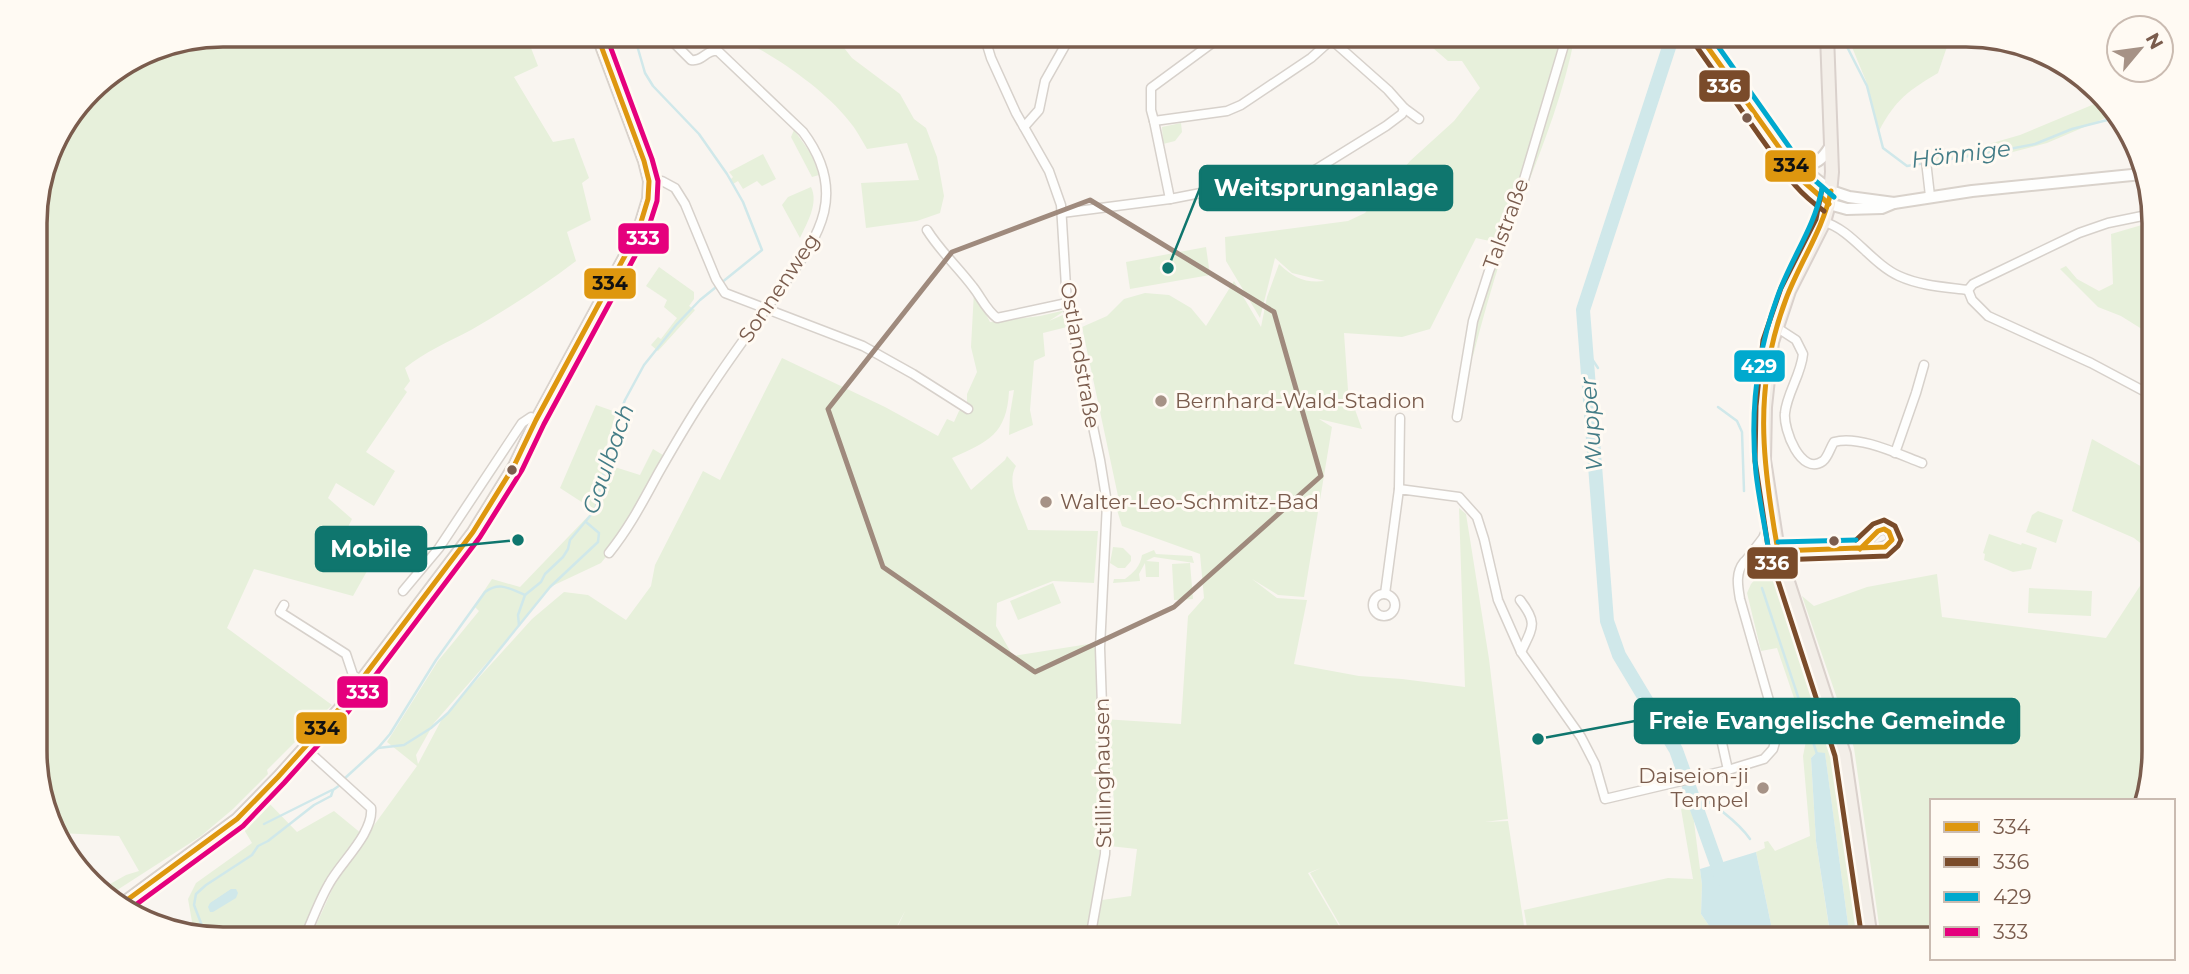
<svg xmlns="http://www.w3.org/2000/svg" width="2189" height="974" font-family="Montserrat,sans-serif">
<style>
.green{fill:#e7f0db}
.water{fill:#d0e8ea}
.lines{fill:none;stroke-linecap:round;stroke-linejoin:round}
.stream{stroke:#d0e8ea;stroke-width:2.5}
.river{stroke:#d0e8ea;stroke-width:14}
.street-casing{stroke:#d7d1cb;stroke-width:11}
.secondary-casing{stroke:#d9d2cb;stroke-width:14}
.primary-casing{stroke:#dad1cc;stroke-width:16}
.street{stroke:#fefefd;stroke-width:8}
.secondary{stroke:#fefefd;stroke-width:10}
.primary{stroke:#f3eee8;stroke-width:12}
.bus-1-casing{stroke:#fffaf3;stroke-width:10}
.bus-2-casing{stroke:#fffaf3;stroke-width:10}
.bus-3-casing{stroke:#fffaf3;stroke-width:10}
.bus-4-casing{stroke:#fffaf3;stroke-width:10}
.bus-1{stroke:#de970f;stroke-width:5}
.bus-2{stroke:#7a4b2a;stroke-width:5}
.bus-3{stroke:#00a9ce;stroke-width:5}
.bus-4{stroke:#e5007d;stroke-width:5}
.marked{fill:none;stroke:#9f8a7d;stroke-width:5;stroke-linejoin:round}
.bus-dot{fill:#7a5c4d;stroke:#fffaf3;stroke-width:2.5}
.poi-dot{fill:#a69286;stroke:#fffaf3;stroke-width:2.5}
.labels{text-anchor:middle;stroke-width:6;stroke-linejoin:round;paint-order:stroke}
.street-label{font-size:21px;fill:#7a5c4d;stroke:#fffaf3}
.poi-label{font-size:21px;fill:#7a5c4d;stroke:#fffaf3;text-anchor:start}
.water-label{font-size:23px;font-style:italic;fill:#437c86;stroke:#fffaf3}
.rim{fill:none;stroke:#7a5c4d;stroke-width:3.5}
.leader{fill:none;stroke:#0f766e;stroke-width:2.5}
.callout-dot{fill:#0f766e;stroke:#fffaf3;stroke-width:2.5}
.callout{fill:#0f766e;stroke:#0f766e;stroke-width:2.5}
.callout-label{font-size:23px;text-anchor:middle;font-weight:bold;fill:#fff}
.line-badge{stroke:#fffaf3;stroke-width:2.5}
.badge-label{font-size:19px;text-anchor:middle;font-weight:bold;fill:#fff}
.pale-badge-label{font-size:19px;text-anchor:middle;font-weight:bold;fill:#111}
</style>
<rect width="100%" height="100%" fill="#f9f5f0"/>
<g class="green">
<path d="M223,35H526L538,66L514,77L553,142L574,138L589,178L582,183L591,220L567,232L576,261C542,287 507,309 471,330C448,342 425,352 405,368L410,381L404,389L407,392L366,452L395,471L374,506L336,483L328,498L352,519L345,533L375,557L353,596L254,569L227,628L332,705L267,770L268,774L233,809L201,836L111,894L103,888L126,875L139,871L119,836L60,833L37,776L35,210L54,140L99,82L152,49Z"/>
<path d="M733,35H834L852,58L900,94L914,119L926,128L937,157L944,196L940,213L917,221L866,228L861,183L919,180L907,143L867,149C861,139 856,129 849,121C822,87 772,54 733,35Z"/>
<path d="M1418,35H1575C1563,99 1538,157 1515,218C1498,263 1485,310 1473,356L1467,357L1499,243L1476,238L1430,329L1402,337L1344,333L1348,390L1362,429L1319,419L1332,427L1304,597L1278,595L1252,579L1277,598L1307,600L1294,664L1359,676L1402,679L1465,687L1459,508L1466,514L1489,659L1508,819L1485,822L1508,821L1526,939H1346L1344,932L1310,873L1321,868L1308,873L1342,931L1344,939H1095L1097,915L1102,900L1131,896L1137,849L1109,846L1114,800L1103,719L1181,724L1188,616L1204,598L1200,554L1122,526L1117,510L1118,496L1082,327L1107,316L1124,299L1145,293L1169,295L1191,308L1206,326L1234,281L1261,327L1267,297L1279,264C1294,278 1304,283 1325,281L1292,273L1275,258L1260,318L1226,261L1225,237L1348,221L1365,213L1410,161L1454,121L1480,88L1462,61H1448Z"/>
<path d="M1847,35H1951L1938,73C1908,91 1896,99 1879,131L1866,81Z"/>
<polygon points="2104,100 2115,108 2117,113 2047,143 2009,153 1933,160 1927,158 1975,148 2020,135"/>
<polygon points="1181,123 1182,132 1175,141 1163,144 1162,127"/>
<polygon points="794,130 812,155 819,175 812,177 791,137"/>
<polygon points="763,154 776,179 762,186 757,181 743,189 738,181 733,184 730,180 733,177 729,172"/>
<path d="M811,187C819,203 807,223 800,238L782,205L788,197Z"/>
<polygon points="2152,222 2153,336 2121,316 2098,307 2060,269 2066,266 2077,279 2099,291 2113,284 2111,234"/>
<polygon points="1206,247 1210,275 1130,289 1126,262"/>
<polygon points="659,267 694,292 694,299 689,306 695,310 658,351 651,345 658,337 661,339 677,318 664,307 667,300 646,286"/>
<path d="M974,291L990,322L1040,316L1066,310L1049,321L1065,314L1067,327L1043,333L1045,356L1034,361L1030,410L1033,425L1009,435L1010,414L1014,390L1009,391C1007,434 988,442 952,458L971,490L1005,460L1007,456L1016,466C1005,484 1022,511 1028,530L1098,531L1094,583L1053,581L997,603L996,626L1013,656L1095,643L1103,816L1098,871L1087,939H892L905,911L890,939H223L194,933L188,899L196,883L252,843L240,823L265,799L297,832L334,811L362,834L325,891L312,934L340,872L417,766L387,742L438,661L479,611L474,606L492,579L520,587L594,510L560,488L596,405L616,412L602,463L640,475L653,449L663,455L659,472L628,529L601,563L550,587L506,641L434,723L416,755L418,764L443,717L532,619L564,592L588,595L626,620L651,586L655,565L703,471L720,480L782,358L885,407L938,436L947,419L954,422L959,411L967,406V394L977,372L971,347Z"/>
<polygon points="2092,439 2153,473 2153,553 2134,538 2072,511"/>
<polygon points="2038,511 2063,520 2056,543 2026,532 2032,515"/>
<polygon points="1989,534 2021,545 2022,543 2037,548 2031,569 2013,572 1984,560 1985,554 1983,553"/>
<polygon points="1113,547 1123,548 1131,556 1131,561 1125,568 1118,568 1110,563"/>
<path d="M1154,550L1156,554L1192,556L1194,563L1154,557L1146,561L1159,562V577H1146L1145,563L1139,574L1140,581L1113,583L1114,579H1125C1134,572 1140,567 1142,555Z"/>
<polygon points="1190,563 1193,599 1174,600 1172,564"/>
<polygon points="2153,566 2154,751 2144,801 1932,801 1932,939 1881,939 1854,748 1802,596 1814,606 1867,587 1937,574 1942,617 2106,638"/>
<path d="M1759,575L1768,576L1777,584L1832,733L1841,772L1865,939H1850L1825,754L1817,752L1811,758L1816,841L1830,934C1818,940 1784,943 1773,934L1756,852L1765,848L1764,842L1768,841L1775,851L1810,836L1803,756L1807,736L1777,648L1761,651L1747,593L1751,584Z"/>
<polygon points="1053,583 1061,603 1018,620 1010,601"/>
<polygon points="2029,588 2092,591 2091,616 2028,613"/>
<polygon points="1692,806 1702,885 1701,914 1718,939 1529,939 1524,910 1668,878 1693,879 1681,809"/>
</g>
<g class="water">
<polygon points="1817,752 1825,753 1850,939 1819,939 1830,933 1816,841 1811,758"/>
<polygon points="1756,852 1773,934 1779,938 1786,939 1718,939 1701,914 1702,885 1700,869"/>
<polygon points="231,889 236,889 238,893 236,898 213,912 210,912 208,907 210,903"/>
</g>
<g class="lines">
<g class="stream">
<polyline points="1841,35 1867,86 1883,148 1907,166 1988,153 2035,144 2072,129 2119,117"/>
<polyline points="1586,350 1598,368"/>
<polyline points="1718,407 1737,421 1742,432 1744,491"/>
<polyline points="1762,588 1817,754"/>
<polyline points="519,625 518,615 525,595"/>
<path d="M378,748L390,734L436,660L485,592C500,581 510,589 525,595L541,582L545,574L563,557L568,549L570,540L595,510L615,425L625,400L644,365L676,325L700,300L762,250L743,202L727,174L699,134L653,86L645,73L634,35"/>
<polyline points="344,779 378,748 404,745 431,728 448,713 550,587 598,542 599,533 586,522"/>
<path d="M1693,793C1711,801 1739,823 1750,839"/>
<polyline points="264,824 332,790"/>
<polyline points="206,936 194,905 196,894 206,885 252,855 258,846 268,841 314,805 331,796 333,790 340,785"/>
</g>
<polyline class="river" points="1673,35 1583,310 1607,621 1619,655 1676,750 1722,879"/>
<defs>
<g id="street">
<polyline points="984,35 991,58 1016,113 1049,171 1061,205 1067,303 1100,460 1107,503 1100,648 1106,821 1105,854 1090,939"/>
<polyline points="1326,35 1388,90 1404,108 1419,119"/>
<polyline points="1154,121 1151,110 1151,88 1223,35"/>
<polyline points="1024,127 1039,110 1045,81 1071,35"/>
<polyline points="1926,161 1930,196"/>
<polyline points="649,181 662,181 675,188 685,204 716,279 725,293 863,346 913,374 968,409"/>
<polyline points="1170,199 1154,121 1227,111 1241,105 1311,58 1331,40"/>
<polyline points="1062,213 1170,199 1308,172 1315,170 1386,126 1402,114 1404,108"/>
<path d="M1824,222C1851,229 1872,264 1899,276C1921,286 1945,287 1968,290"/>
<path d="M927,230C940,251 958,267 973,287C981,297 986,310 997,318L1067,303"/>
<polyline points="1968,290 1972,300 1988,316 2091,363 2153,396"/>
<polyline points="1968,290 1973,284 1979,281 2079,233 2108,223 2152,214"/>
<path d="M1776,327L1796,340L1803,354C1801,375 1787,393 1785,413C1783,429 1801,477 1823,461C1828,457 1830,448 1834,442C1859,435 1898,454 1922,463"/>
<polyline points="1457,417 1473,321 1489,271 1523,183 1567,35"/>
<polyline points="1895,453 1916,393 1924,365"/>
<polyline points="1399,489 1400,418"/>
<path d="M609,553C630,527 643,501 659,472C675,444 691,416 709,390C731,356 756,323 780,290C797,266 817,241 824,212C831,182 821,156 803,132L718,51C706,49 703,62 691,60L666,35"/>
<polyline points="1747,559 1763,538 1771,520"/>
<polyline points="403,591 439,548 522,423 531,417 536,420"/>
<circle cx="1384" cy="605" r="11"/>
<path d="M1385,594L1399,489L1459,497L1477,517L1484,539L1498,600L1521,652L1581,737L1595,764L1605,799L1728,770L1764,759L1773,749L1778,732L1740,599C1738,587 1735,573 1744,562C1765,538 1877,562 1892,540L1889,532L1884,529L1878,531L1860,549"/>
<path d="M1520,600C1538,623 1533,627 1521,652"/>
<polyline points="284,605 280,612 346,654 353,675 361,681"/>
<polyline points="1720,734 1728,770"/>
<path d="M304,939C312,921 319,901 329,884C340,863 374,833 371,808L305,748"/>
</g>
<g id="secondary">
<polyline points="1699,35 1783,153 1787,163 1808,187 1829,204 1847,209 1882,208 1894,203 1972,191 2142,174"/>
<polyline points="1783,153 1831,191 1849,197 1894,203"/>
<path d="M1799,165C1816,165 1822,160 1830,147"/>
<polyline points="123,903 237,819 278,777 340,708 473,532 514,466 536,420 627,252 641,222 648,199 649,181 644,161 597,35"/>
</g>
<polyline id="primary" points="1827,35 1832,172 1829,204 1824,222 1789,291 1772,342 1765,407 1764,460 1778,551 1844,754 1871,939"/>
</defs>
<use href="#street" class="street-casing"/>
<use href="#secondary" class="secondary-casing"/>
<use href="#primary" class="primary-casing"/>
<use href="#street" class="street"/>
<use href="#secondary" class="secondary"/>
<use href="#primary" class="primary"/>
<defs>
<g id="bus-1">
<polyline points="1699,35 1783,153 1796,175 1829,204"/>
<path d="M1778,551C1762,462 1753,386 1786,299C1800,262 1823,230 1831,191"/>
<polyline points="1778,551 1885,547 1892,540 1889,532 1884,529 1878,531 1860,549"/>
<polyline points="123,903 237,819 278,777 340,708 473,532 514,466 536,420 627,252 641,222 648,199 649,181 644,161 597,35"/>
</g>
<g id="bus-2">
<path d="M1692,40C1715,73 1738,105 1761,138C1784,169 1790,187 1824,211"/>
<polyline points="1822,189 1816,219 1781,288 1763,340 1756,406 1755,461 1769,553 1835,756 1862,939"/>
<polyline points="1778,560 1887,556 1898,546 1901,540 1895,526 1884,520 1873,524 1856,540"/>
</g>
<g id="bus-3">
<polyline points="1710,35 1790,148 1803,170 1834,197"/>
<polyline points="1778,542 1856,540"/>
<path d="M1769,553C1765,526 1759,500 1756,473C1750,414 1757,353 1777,298C1790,260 1814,229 1822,189"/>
</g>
<polyline id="bus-4" points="130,909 243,826 284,783 347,713 480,537 522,470 544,424 635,256 649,226 657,201 658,181 652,159 606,35"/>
</defs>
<use href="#bus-1" class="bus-1-casing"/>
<use href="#bus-2" class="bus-2-casing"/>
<use href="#bus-3" class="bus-3-casing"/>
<use href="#bus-4" class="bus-4-casing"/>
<use href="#bus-1" class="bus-1"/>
<use href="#bus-2" class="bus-2"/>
<use href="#bus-3" class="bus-3"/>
<use href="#bus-4" class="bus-4"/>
</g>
<path class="marked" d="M1090,200L1274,312L1321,476L1174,607L1035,672L883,567L828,409L952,252Z"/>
<g class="bus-dot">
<circle cx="1747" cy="118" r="6"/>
<circle cx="512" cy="470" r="6"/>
<circle cx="1834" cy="541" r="6"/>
</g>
<g class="poi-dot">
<circle cx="1161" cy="401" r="7"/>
<circle cx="1046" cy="502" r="7"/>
<circle cx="1763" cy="788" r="7"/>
</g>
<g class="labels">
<g class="street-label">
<text transform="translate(1506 224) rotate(-70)" y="7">Talstraße</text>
<text transform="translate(779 288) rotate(-56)" y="7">Sonnenweg</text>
<text transform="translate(1080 355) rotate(80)" y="7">Ostlandstraße</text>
<text transform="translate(1103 773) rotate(-91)" y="7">Stillinghausen</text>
</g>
<g class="poi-label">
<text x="1175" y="408">Bernhard-Wald-Stadion</text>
<text x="1060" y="509">Walter-Leo-Schmitz-Bad</text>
<text x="1749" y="783" text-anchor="end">Daiseion-ji<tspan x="1749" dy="24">Tempel</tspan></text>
</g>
<g class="water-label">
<text transform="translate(1961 154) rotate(-7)" y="8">Hönnige</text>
<text transform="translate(1591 424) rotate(-94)" y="8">Wupper</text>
<text transform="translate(608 459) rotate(-71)" y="8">Gaulbach</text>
</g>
</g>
<path d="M0 0H2189V974H0ZM223 47H1966A176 176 0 0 1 2142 223V751A176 176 0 0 1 1966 927H223A176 176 0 0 1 47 751V223A176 176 0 0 1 223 47Z" fill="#fffaf3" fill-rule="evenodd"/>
<path class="rim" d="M223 47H1966A176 176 0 0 1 2142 223V751A176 176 0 0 1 1966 927H223A176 176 0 0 1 47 751V223A176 176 0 0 1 223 47Z"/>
<path class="leader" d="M1168 268L1200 188M518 540L426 549M1538 739L1635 721"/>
<g class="callout-dot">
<circle cx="1168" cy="268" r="7"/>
<circle cx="518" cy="540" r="7"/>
<circle cx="1538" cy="739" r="7"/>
</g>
<g class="callout">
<rect x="1200" y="166" width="252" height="44" rx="7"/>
<rect x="316" y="527" width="110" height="44" rx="7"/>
<rect x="1635" y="699" width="384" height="44" rx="7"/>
</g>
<g class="callout-label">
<text x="1326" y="196">Weitsprunganlage</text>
<text x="371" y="557">Mobile</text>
<text x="1827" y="729">Freie Evangelische Gemeinde</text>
</g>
<g class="line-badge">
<rect x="1698" y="69" width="53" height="34" rx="7" fill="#7a4b2a"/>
<rect x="1764" y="149" width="53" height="34" rx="7" fill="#de970f"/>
<rect x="617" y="222" width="53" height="33" rx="7" fill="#e5007d"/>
<rect x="583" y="267" width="54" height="33" rx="7" fill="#de970f"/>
<rect x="1733" y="349" width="53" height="34" rx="7" fill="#00a9ce"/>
<rect x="1746" y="546" width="53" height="34" rx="7" fill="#7a4b2a"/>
<rect x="336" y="675" width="53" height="34" rx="7" fill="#e5007d"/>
<rect x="295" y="711" width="53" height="34" rx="7" fill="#de970f"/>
</g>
<g class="badge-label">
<text x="1724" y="93">336</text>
<text x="643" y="245">333</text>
<text x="1759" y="373">429</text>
<text x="1772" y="570">336</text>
<text x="363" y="699">333</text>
</g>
<g class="pale-badge-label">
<text x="1791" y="172">334</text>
<text x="610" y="290">334</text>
<text x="322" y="735">334</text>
</g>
<rect x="1930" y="799" width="245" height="161" fill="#fffaf3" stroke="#cabbb1" stroke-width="2"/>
<rect x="1944" y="822" width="35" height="10" fill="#de970f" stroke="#cabbb1" stroke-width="2"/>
<text x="1993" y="834" font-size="21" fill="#7a5c4d">334</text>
<rect x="1944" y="857" width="35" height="10" fill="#7a4b2a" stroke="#cabbb1" stroke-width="2"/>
<text x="1993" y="869" font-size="21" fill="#7a5c4d">336</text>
<rect x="1944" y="892" width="35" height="10" fill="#00a9ce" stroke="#cabbb1" stroke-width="2"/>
<text x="1993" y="904" font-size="21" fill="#7a5c4d">429</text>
<rect x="1944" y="927" width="35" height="10" fill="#e5007d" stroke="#cabbb1" stroke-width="2"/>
<text x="1993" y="939" font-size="21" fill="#7a5c4d">333</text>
<g transform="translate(2140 49) rotate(61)"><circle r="33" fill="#fffaf3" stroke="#cabbb1" stroke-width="2"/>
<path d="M0-5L12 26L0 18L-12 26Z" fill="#a69286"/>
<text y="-10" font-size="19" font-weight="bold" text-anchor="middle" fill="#7a5c4d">N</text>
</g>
</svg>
